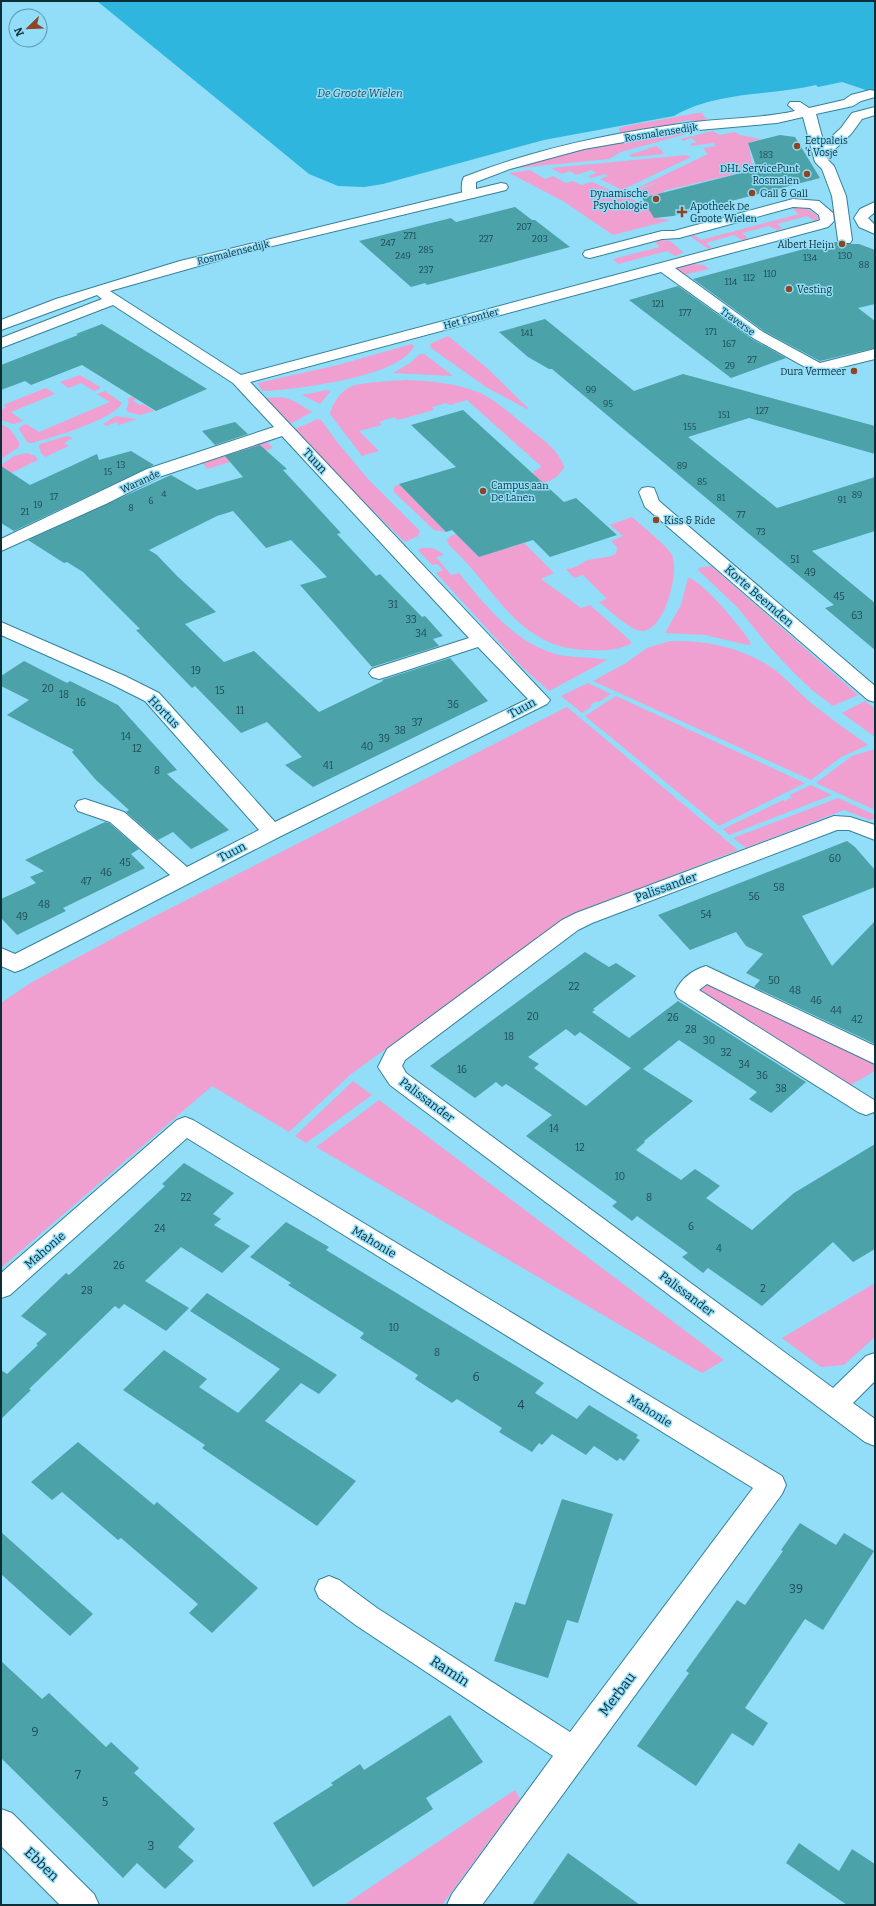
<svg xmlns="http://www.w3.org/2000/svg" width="876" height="1906" font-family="Bitter,serif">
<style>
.green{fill:#efa0d0}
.water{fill:#2fb6de}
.building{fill:#4ca2a9;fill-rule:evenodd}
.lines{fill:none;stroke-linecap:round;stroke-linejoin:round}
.pedestrian-casing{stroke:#35819a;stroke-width:2}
.minor-casing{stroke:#35819a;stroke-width:2}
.pedestrian{fill:#fff;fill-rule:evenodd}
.minor{fill:#fff;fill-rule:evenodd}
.poi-dot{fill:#8d4526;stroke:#92ddf8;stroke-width:1.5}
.labels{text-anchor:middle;stroke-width:3;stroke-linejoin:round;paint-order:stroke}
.far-number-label{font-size:9px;fill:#1d4a54}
.far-street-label{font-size:10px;fill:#0d2d37;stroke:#92ddf8}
.far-poi-label{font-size:10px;fill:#0d2d37;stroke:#92ddf8;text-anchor:start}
.number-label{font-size:10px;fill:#1d4a54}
.far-water-label{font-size:11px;font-style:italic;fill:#2d4852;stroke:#92ddf8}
.street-label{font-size:12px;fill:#0d2d37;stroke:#92ddf8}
.near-number-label{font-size:12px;fill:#1d4a54}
.near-street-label{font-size:14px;fill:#0d2d37;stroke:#92ddf8}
</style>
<rect width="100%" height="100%" fill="#92ddf8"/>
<g class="green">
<polygon points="698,113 702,113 707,120 690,123 689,122 692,121 690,120 675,123 673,126 619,134 619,128 626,126"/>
<polygon points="694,128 708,128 621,152 609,159 518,168 516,166 555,154"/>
<polygon points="713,131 720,135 735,132 740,135 761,139 748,143 752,163 754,163 756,169 663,191 664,193 640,199 630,193 659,182 633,190 708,154 703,148 716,146 713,143 692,146 690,144 697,142 691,138 683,141 680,139"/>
<polygon points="656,146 663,151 662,151 664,154 631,157 629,155"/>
<polygon points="687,155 691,157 622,190 600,179 608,176 605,174 591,178 588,176 597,173 591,170 576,175 570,171 562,174 551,168"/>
<polygon points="530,170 545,179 553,176 566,183 573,181 581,185 592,182 643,204 816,172 820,178 672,216 654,218 671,220 613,235 563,201 509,173"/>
<polygon points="798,207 808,209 820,218 815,221 807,216 777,224 782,228 777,230 769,226 742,233 748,238 742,240 734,235 706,243 711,247 710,249 707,248 690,236 694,235 701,240 799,214 793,209"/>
<polygon points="659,240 670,241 682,251 683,253 675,256 667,251 618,264 613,259 660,247 655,242"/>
<polygon points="693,264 704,265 709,269 683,275 674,268"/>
<polygon points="448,336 486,367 528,408 527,409 486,387 431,348 430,344"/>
<path d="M412,344L414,345C404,377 292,390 262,391L258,383L338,365Z"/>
<polygon points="420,354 424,354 453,376 393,373 410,363"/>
<polygon points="80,375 100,387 100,389 94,391 81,383 69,388 60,382"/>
<path d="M406,380C430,381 455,383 478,392C498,401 515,418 532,431C545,441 559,451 564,467C559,476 554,480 543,483L533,474L534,471L542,467L467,400L450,405L446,403L432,407L434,410L398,420L394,417L379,422L382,425L359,431L379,451L362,456L330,414C332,404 340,392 350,387C360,382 394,381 406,380Z"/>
<polygon points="46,388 55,394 11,412 23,421 14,424 1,420 1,410 6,407 3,405"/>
<polygon points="327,390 330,392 320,404 302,395"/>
<path d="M105,391L122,403C113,420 51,438 31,443L27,442L19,429L21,426L26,424L39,432L110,402L97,394Z"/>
<polygon points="132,397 136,399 133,401 140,405 143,404 154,411 140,415 128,412 126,409 129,403 127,399"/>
<polygon points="282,397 294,401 312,412 290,424 264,398"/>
<polygon points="116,416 137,419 119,425 117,422 106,426 103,424"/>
<polygon points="318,419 321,420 338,443 368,479 420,531 418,536 405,542 353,491 295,429"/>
<polygon points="1,424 10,429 19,442 19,447 1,459"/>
<polygon points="67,436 73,438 64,443 69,446 45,457 41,453 39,446 40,444"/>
<polygon points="267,442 273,448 208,469 201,462"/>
<polygon points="27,453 35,456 38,460 11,473 1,475 1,465 14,456"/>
<polygon points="399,484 446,532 434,530 394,492 394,487"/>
<path d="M632,517C642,526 666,545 672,555C680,572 664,632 642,631C631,631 608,609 599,602L607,599L583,575L574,578L566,569C577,568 578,565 586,561C596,557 606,559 616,554L617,547L611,541L623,536L610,525Z"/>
<path d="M456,534L479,557L524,543L554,573L541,579L581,608L590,605C596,611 631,640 632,643C620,650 604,651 590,650C517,650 496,587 449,545L447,540L451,536Z"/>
<path d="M421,548C429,547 437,548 444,555L436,557L451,575L459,573C486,606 515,644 559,655C567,657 604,658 607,660L549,691L523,668L436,573L443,570L437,564L432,565L418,550Z"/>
<polygon points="711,566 858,695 833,706 812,690 793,672 768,645 737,607 698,570 699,568"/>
<path d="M688,578C698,576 747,633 751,644L748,645L705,635L665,633L681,605Z"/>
<path d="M670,641C706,640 745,648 775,670C789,681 801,695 816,707C832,720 850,732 868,745L841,757L811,780L593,681L626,663L647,648Z"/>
<polygon points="588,683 611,694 599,702 597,701 590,705 592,706 582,713 561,696"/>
<polygon points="616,696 805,783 719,826 585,716"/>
<polygon points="865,701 875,709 875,737 842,713"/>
<polygon points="567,707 738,850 572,915 351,1074 289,1132 212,1086 1,1268 1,1003 32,982 151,918"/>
<polygon points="875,749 875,810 816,783 852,756"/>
<polygon points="811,785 832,795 729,835 723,829 783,800 785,801 792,797 790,795"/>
<polygon points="838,798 875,815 875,818 870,820 844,810 746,848 733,838"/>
<polygon points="706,979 875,1060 875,1071 844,1089 692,990"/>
<polygon points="353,1081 372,1095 306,1143 295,1136"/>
<polygon points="379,1100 724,1360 702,1373 316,1147"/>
<polygon points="875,1283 875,1337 844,1365 821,1367 782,1338"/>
<polygon points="515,1790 520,1799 442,1905 344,1905"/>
</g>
<path class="water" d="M97,1H875V93L842,82L818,87L816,85C769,96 717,91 674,116L544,140L383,184L364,187L338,186L309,174Z"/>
<g class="building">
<polygon points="780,135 795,137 820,178 673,216 654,218 642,198 757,169 748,143"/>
<polygon points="515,207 532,220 535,220 570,247 427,285 425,283 411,287 359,241 451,218 456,222"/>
<polygon points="830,242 838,242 840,244 859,244 875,250 875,304 858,308 875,321 875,348 820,361 764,331 693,279"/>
<polygon points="678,286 752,339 786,358 731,378 629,300"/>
<polygon points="545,319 634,391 683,374 875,426 875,454 749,418 688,437 777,508 875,477 875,531 812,551 875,603 875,650 825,608 834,605 552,369 549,369 528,357 499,332"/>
<polygon points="102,324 157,358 207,389 156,411 82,365 31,385 25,381 1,390 1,365 78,335 76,334"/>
<polygon points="463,410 564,502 576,498 617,535 550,557 533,540 479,557 452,530 446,532 399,484 456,467 411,425"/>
<polygon points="235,422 248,434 215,445 202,431"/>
<polygon points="260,445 287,469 283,470 341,533 337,534 376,576 380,574 422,617 425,616 443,636 433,639 439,646 372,667 300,585 327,577 291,540 266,548 233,511 217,516 149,550 157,555 177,576 216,612 185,624 224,662 254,651 319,712 383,681 382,680 450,658 488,701 313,787 285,765 302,757 267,722 241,733 195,686 192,688 136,630 140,629 83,572 67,562 64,563 28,540 171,475 197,490 243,477 225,456"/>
<polygon points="131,451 154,465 14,531 1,523 1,466 30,485 97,454 99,460"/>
<polygon points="24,661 67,683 70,681 118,705 177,770 167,774 229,830 191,849 173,832 158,840 126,812 129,810 96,780 72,752 74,750 7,715 29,700 1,686 1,676"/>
<polygon points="105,822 109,823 139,849 131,854 145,868 63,908 66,911 17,935 1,918 1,899 36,883 30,877 44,871 25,860"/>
<polygon points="847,841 855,847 875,870 875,887 802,916 832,966 875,921 875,1044 754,987 760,980 746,973 763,954 746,946 736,932 690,950 658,915"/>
<path d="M585,952L609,967L616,963L636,976L593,1009L595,1010L592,1012L629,1038L678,1001L806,1082L771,1113L749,1099L757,1092L679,1040L643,1069L693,1101L644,1141L645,1142L636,1150L681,1180L695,1169L707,1177L720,1186L706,1198L752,1230L794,1193L875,1144V1249L853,1262L833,1242L762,1306L708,1268L703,1273L682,1257L688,1253L637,1216L632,1221L612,1206L617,1202L526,1136L552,1115L506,1084L502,1087L496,1082L475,1098L430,1066ZM566,1029L575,1036L580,1032L631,1068L586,1106L534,1068L539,1064L528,1057Z"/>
<polygon points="184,1163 234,1193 213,1214 221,1219 214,1225 250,1246 222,1273 181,1247 145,1281 189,1308 166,1331 124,1304 119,1309 115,1306 29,1389 31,1390 1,1419 1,1370 7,1374 38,1345 36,1344 47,1334 21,1316 66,1273 69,1275 116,1232 165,1186 162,1184"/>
<polygon points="286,1222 329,1247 326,1250 544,1383 535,1393 577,1419 589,1405 638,1435 636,1438 640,1440 624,1461 620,1458 617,1461 594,1446 586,1455 552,1434 542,1445 539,1443 532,1452 499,1432 502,1428 457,1399 452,1403 415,1379 418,1375 360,1338 364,1333 288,1285 291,1283 250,1257"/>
<polygon points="207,1293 337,1375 319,1394 301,1383 265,1421 356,1481 317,1526 202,1448 205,1445 123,1390 164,1350 207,1379 199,1387 238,1413 280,1369 190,1311"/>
<polygon points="78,1442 154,1505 157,1502 258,1588 212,1633 189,1613 198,1604 121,1538 118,1540 62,1492 52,1500 31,1482"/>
<polygon points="562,1499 613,1514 578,1623 567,1620 548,1678 494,1661 515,1602 525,1605"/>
<polygon points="800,1523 836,1545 844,1533 874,1551 823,1630 805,1619 745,1708 768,1723 753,1746 732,1733 696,1786 637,1746 689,1673 686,1671 737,1600 745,1605 783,1551 781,1550"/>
<polygon points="1,1532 93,1614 70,1636 1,1574"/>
<polygon points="1,1661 42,1699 49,1693 106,1747 111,1742 139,1768 134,1773 195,1829 178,1847 194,1861 165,1889 137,1863 123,1878 1,1758"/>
<polygon points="450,1715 483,1762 426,1798 433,1809 313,1887 273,1823 333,1785 331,1783 360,1764 364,1770"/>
<polygon points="799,1843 839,1871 852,1849 875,1864 875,1905 847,1905 786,1863"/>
<polygon points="568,1853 640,1905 532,1905"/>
</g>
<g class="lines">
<defs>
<g id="pedestrian">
<path d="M870,90L875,91V97L861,101L853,106L816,114L824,144L841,128L852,113L875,107V115L862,119L851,134L834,150L826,153L828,160L834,166L846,196L852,240L850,243H840L838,240L832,196L822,169L815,162L803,117L777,123L687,131L584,149L510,169L476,182V195L474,198H464C461,193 461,182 464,177C535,149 611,133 687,123C723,118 760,119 795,111L788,105L790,102H800L809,108L844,100L851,95Z"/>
<path d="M706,966L875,1046V1064L707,984L699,990L874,1100V1112L866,1115L858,1112L678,998L675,992C681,979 692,970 706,966Z"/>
</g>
<g id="minor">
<polygon points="501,183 506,184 508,187 506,190 252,251 110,291 241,375 818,221 820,220 819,215 810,208 793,207 679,238 662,239 590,258 585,257 583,254 585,251 662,231 674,231 793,199 819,201 833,213 834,221 828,227 675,268 763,332 820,363 875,349 875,359 818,373 812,371 753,338 661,272 250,382 550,700 547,704 279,837 23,969 15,972 1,966 1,948 15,954 170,875 110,822 78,811 75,806 78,801 85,799 124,812 187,867 259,830 145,701 111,684 1,635 1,622 125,676 159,693 275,822 528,699 478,647 386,677 379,679 372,677 369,673 372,669 469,638 282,436 159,477 108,503 1,551 1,539 147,469 274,427 233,383 113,305 1,348 1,338 102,299 97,295 1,330 1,320 56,299 180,261"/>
<polygon points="875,202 875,212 868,218 875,225 875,234 859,227 854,218 860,209"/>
<polygon points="648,487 654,488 659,501 875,686 875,702 868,700 645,507 639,492 642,488"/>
<polygon points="834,816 850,817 875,825 875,840 849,830 837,830 592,923 578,930 405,1060 402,1066 406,1073 833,1388 866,1356 875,1353 875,1381 853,1403 875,1419 875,1446 865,1442 825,1412 390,1085 378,1067 387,1049 562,920 576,913"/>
<polygon points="185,1117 193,1120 782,1476 786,1485 782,1494 482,1905 447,1905 452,1894 553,1756 357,1626 319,1598 315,1589 319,1580 329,1576 339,1580 377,1608 570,1732 753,1488 187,1138 10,1295 1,1298 1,1273 177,1120"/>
<polygon points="1,1809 12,1813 94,1894 99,1905 60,1905 1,1846"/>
</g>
</defs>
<use href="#pedestrian" class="pedestrian-casing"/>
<use href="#minor" class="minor-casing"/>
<use href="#pedestrian" class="pedestrian"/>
<use href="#minor" class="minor"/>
</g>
<g class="poi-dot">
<circle cx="797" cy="146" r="4"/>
<circle cx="807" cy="174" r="4"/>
<circle cx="752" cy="193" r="4"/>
<circle cx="656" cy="199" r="4"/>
<path d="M680 206h4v4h4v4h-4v4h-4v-4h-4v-4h4z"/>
<circle cx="842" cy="244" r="4"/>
<circle cx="789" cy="289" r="4"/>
<circle cx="854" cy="371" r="4"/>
<circle cx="483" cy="491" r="4"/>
<circle cx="656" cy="520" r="4"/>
</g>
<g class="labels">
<g class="far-number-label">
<text x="766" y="158">183</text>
<text x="524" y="230">207</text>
<text x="410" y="239">271</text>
<text x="486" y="242">227</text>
<text x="540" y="242">203</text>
<text x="388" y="246">247</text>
<text x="426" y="253">285</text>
<text x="403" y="259">249</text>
<text x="845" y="259">130</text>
<text x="810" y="261">134</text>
<text x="864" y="268">88</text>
<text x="426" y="273">237</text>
<text x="770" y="277">110</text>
<text x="749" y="281">112</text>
<text x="731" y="285">114</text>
<text x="658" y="307">121</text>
<text x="685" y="316">177</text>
<text x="711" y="335">171</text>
<text x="527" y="336">141</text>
<text x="729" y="347">167</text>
<text x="752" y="363">27</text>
<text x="730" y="369">29</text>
<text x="591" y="393">99</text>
<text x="608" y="407">95</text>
<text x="762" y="414">127</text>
<text x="724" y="418">151</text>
<text x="690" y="430">155</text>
<text x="121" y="468">13</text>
<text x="682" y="469">89</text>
<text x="108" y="475">15</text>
<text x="702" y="485">85</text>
<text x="164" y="497">4</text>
<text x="857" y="498">89</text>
<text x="54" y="500">17</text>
<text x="721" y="501">81</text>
<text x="842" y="503">91</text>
<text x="151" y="504">6</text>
<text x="38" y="508">19</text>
<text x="131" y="511">8</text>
<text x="25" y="515">21</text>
<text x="741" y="518">77</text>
<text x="761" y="535">73</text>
</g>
<g class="far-street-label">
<text transform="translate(661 132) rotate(-9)" y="4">Rosmalensedijk</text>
<text transform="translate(233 252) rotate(-14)" y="4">Rosmalensedijk</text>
<text transform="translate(471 318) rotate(-15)" y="4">Het Frontier</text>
<text transform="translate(738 321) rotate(36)" y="4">Traverse</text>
<text transform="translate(140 481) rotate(-25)" y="4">Warande</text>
</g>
<g class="far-poi-label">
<text x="805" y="144">Eetpaleis<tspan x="805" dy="12">'t Vosje</tspan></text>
<text x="799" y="172" text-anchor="end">DHL ServicePunt<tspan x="799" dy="12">Rosmalen</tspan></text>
<text x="648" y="197" text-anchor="end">Dynamische<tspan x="648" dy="12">Psychologie</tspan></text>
<text x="760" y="197">Gall &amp; Gall</text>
<text x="690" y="210">Apotheek De<tspan x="690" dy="12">Groote Wielen</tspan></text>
<text x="834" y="248" text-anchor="end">Albert Heijn</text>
<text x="797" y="293">Vesting</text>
<text x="846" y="375" text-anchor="end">Dura Vermeer</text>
<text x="491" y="489">Campus aan<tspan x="491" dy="12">De Lanen</tspan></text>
<text x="664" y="524">Kiss &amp; Ride</text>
</g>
<g class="number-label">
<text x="795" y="563">51</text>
<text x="810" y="576">49</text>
<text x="839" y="600">45</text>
<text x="393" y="608">31</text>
<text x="857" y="619">63</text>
<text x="411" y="623">33</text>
<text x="421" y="637">34</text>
<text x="196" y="674">19</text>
<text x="48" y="692">20</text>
<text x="220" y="694">15</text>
<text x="64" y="698">18</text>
<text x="81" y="706">16</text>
<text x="453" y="708">36</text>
<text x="240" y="714">11</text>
<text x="417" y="726">37</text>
<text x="400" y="734">38</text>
<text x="126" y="740">14</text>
<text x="384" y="742">39</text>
<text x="367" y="750">40</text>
<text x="137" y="752">12</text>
<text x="328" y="769">41</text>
<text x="157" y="774">8</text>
<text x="835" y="862">60</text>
<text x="125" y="866">45</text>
<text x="106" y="876">46</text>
<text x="86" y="885">47</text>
<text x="779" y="891">58</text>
<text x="754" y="900">56</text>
<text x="44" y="908">48</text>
<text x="706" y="918">54</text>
<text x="22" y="920">49</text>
<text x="774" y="984">50</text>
<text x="574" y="990">22</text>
<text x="795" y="994">48</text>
<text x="816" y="1004">46</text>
<text x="836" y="1014">44</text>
<text x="533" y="1020">20</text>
<text x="673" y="1021">26</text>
<text x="857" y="1023">42</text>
<text x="691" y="1033">28</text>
<text x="509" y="1040">18</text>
<text x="709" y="1044">30</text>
<text x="726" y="1056">32</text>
<text x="744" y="1068">34</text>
<text x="462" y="1073">16</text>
<text x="762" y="1079">36</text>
<text x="781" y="1092">38</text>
<text x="554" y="1132">14</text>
<text x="580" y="1151">12</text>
<text x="620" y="1180">10</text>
<text x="186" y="1201">22</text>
<text x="649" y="1201">8</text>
<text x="691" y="1230">6</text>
<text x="160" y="1232">24</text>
<text x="719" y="1252">4</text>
<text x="119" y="1269">26</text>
<text x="763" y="1292">2</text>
<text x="87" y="1294">28</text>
<text x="394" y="1331">10</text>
<text x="437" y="1356">8</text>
</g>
<g class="far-water-label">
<text x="360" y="97">De Groote Wielen</text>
</g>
<g class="street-label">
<text transform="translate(315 461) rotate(47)" y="4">Tuun</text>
<text transform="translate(759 596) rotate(41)" y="4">Korte Beemden</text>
<text transform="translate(522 708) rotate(-28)" y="4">Tuun</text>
<text transform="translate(164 712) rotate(46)" y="4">Hortus</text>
<text transform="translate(232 852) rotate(-27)" y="4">Tuun</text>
<text transform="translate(666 887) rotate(-20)" y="4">Palissander</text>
<text transform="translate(427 1100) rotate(37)" y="4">Palissander</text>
<text transform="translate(374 1242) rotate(31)" y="4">Mahonie</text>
<text transform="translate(45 1250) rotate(-41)" y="4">Mahonie</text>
<text transform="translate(687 1294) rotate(37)" y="4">Palissander</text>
<text transform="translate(650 1411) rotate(32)" y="4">Mahonie</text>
</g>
<g class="near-number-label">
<text x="476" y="1381">6</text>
<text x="521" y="1409">4</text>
<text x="796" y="1593">39</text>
<text x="35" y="1736">9</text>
<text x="78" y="1779">7</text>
<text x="105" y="1806">5</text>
<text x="151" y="1850">3</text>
</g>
<g class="near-street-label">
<text transform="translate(450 1671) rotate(33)" y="5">Ramin</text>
<text transform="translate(617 1694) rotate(-53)" y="5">Merbau</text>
<text transform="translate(42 1864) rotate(44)" y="5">Ebben</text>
</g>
</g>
<rect width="876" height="1906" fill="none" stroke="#0d2d37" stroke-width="4"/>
<g transform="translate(28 28) rotate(247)"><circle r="19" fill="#92ddf8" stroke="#5d97ab"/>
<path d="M0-3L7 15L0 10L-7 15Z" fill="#8d4526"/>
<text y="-6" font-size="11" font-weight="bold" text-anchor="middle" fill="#0d2d37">N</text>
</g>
</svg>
